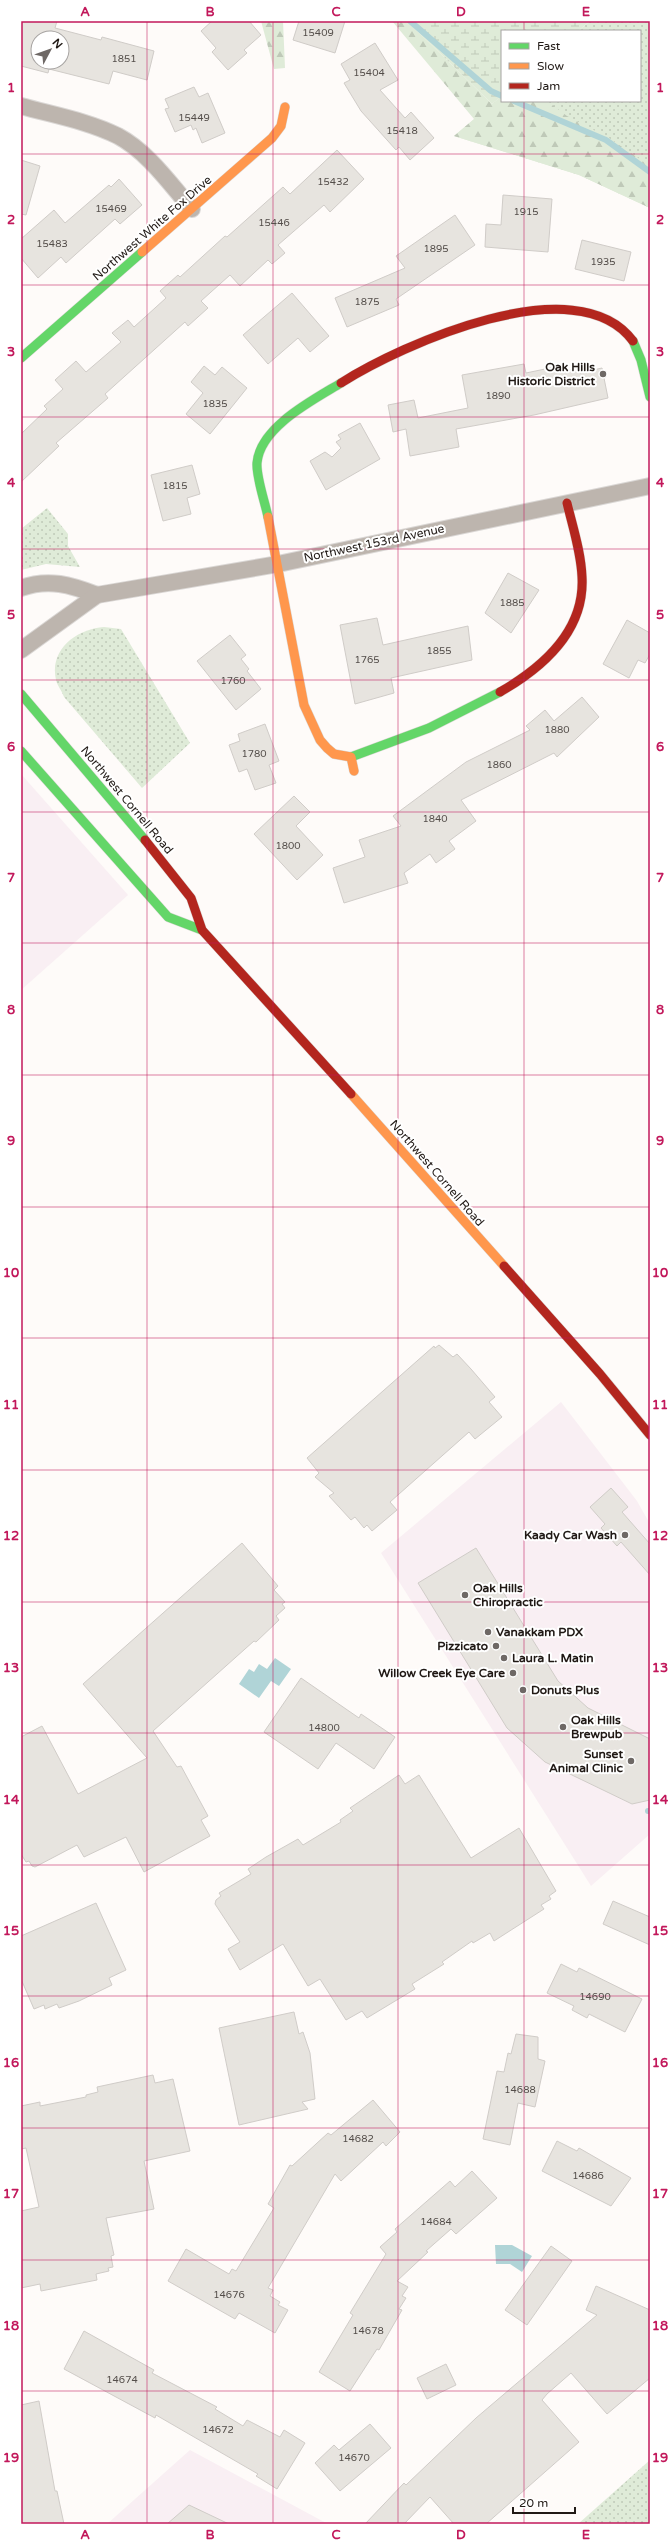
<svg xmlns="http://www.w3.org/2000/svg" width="671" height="2545" font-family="'Varela Round',sans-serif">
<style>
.commercial{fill:#f9eff3}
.green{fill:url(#green-dots)}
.forest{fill:url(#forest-firs)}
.wetland{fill:url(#wetland-marsh)}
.water{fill:#b0d4d7}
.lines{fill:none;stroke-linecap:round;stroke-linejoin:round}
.stream{stroke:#b0d4d7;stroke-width:6}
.building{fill:#e7e4df;stroke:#d0ccc8;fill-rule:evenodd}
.street-casing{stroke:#dad7d5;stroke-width:18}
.fast-casing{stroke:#dad7d5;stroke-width:10}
.slow-casing{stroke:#dad7d5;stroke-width:10}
.jam-casing{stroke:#dad7d5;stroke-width:10}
.street{stroke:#bdb5ae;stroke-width:16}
.fast{stroke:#63d668;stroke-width:9}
.slow{stroke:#ff974d;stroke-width:9}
.jam{stroke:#b3261e;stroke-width:9}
.grid{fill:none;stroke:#c2185b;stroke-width:1;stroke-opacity:0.55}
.poi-dot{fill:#6e6865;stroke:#fff;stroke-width:1.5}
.labels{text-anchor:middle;stroke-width:4;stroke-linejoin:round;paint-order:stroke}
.number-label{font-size:10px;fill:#544e4a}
.street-label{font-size:12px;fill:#201915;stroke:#fff}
.poi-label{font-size:12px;font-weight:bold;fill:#201915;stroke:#fff;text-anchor:end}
.neatline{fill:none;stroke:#c2185b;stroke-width:1.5}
.grid-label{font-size:13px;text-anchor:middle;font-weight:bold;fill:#c2185b}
</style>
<defs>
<pattern id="green-dots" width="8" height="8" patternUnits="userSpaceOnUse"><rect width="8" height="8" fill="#dfebd8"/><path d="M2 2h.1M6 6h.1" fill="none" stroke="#bfc9b8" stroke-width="1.8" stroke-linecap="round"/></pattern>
<pattern id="forest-firs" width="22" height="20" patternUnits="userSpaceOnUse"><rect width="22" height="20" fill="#dfebd8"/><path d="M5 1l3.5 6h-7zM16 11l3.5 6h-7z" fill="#bfc9b8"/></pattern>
<pattern id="wetland-marsh" width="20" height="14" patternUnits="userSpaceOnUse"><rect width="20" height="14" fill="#dfebd8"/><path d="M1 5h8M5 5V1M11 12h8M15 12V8" fill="none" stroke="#bfc9b8"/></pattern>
</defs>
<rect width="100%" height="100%" fill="#fefbf9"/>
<g class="commercial">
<polygon points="21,774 128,895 21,990"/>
<polygon points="561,1402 637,1501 650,1524 650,1834 591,1886 381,1553"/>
<polygon points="190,2450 328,2524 107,2524"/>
</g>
<g class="green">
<polygon points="590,21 650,21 650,208 579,175 454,136 502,96 502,101 640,101 640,31 578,31"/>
<polygon points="47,508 68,534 68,546 80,567 46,564 21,570 21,529"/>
<path d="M104,627L121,629L190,743L142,788L64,697C62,691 57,685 56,680C49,649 77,629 104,627Z"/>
<polygon points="650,2460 650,2524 578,2524"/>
</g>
<g class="forest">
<polygon points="261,21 283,21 285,68 274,69"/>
<polygon points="392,21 407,21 492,104 502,96 502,101 547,101 567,116 609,138 650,166 650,208 579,175 454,136 474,119"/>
</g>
<polygon class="wetland" points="407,21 590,21 578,31 502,31 502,96 492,104"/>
<g class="water">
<polygon points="275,1658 291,1669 279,1686 271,1681 259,1698 239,1684 249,1669 254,1672 259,1664 267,1669"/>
<polygon points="495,2245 512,2245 532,2256 522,2272 510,2264 496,2264"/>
</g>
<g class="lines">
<g class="stream">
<polyline points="410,21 491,91 502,96"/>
<polyline points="514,101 606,140 650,172"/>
<polyline points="648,1811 650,1811"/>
</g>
</g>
<g class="building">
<path d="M21,21H57L55,28L101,40L102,37L154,51L147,80L113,71L109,84L49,69L48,73L21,66ZM38,38H62V62H38Z"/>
<polygon points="212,21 249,21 261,35 244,50 247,53 228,70 212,52 216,48 201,31"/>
<polygon points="299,21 345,21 335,53 293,40"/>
<polygon points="375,43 398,80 380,90 405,118 411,112 434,138 410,160 399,147 396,150 361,111 344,83 350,80 341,64"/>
<polygon points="194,87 199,97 208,93 225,133 202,143 196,128 193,130 191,125 175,132 165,109 169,108 165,99"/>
<polygon points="337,150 364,179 330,212 324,205 278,245 285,253 272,264 268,260 240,286 230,275 201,301 208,308 188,326 185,322 105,394 108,398 56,443 59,446 21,482 21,434 47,409 44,406 63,389 55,380 76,361 86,372 121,342 112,333 128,320 134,327 166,298 160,291 178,275 180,277 225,236 227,237 283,187 290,194"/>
<polygon points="21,160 40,166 26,215 21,214"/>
<polygon points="119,179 142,205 120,224 115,219 66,263 61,257 38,278 21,258 21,239 54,210 65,223 109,185 111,187"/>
<polygon points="503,195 552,199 548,252 485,247 486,224 501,225"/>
<polygon points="455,215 475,245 396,299 399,305 347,327 335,298 405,268 396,256"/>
<polygon points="582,240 631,252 624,281 575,269"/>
<polygon points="292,293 329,336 310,352 298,338 268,364 243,335"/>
<polygon points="524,364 526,373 564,365 565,371 579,368 580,373 602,368 608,398 534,415 456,429 459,447 410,456 406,429 393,432 388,405 414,400 418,418 468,408 462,375"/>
<polygon points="204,366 215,375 222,367 247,388 210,434 186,414 203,393 191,382"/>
<polygon points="360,423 380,459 326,490 310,461 325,452 332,457 341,448 336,442 341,439 338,435"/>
<polygon points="192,465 200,494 187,498 191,514 163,521 151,475"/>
<polygon points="508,573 539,590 511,633 485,613"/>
<polygon points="377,618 383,645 468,626 472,660 391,678 394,693 355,704 340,625"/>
<polygon points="627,620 650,633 650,654 645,663 638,660 629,678 603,664"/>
<polygon points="230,635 246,655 241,659 249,669 247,671 261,689 236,710 197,661"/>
<polygon points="582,697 599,717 557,757 554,753 461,800 476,821 449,841 455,849 436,863 430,854 404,873 408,883 344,903 333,868 365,857 359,840 401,826 393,816 466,762 530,730 526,726 545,710 554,721"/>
<polygon points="265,724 279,761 269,765 276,783 255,790 247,769 239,772 229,745 240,741 238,734"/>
<polygon points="294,796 310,812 296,826 323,855 297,880 254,834"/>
<polygon points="439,1345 453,1357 457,1354 471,1369 495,1397 489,1402 502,1417 475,1439 469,1432 390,1502 397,1510 372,1531 367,1525 364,1528 355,1517 351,1520 329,1496 334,1493 315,1477 319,1473 307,1458 434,1346 435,1348"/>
<polygon points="611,1488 628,1507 622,1512 650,1544 650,1575 621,1542 617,1546 601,1528 605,1524 590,1507"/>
<polygon points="242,1543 278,1586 274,1590 285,1602 282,1604 285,1608 276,1616 279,1620 256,1642 254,1641 153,1731 177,1767 181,1766 208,1816 201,1820 210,1836 144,1872 126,1837 84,1857 77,1845 35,1867 32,1866 29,1861 26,1862 21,1854 21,1737 42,1726 78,1794 147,1758 83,1684"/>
<polygon points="476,1548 558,1681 588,1708 650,1739 650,1800 632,1804 545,1762 507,1728 418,1583"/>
<polygon points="301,1678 359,1718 361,1714 395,1737 374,1769 336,1743 318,1769 264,1732"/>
<polygon points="399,1775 405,1784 419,1775 471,1858 519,1828 556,1891 549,1896 551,1899 541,1905 544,1909 494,1941 490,1933 473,1943 472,1941 442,1962 444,1964 412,1984 415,1989 367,2018 362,2011 346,2020 320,1979 308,1986 283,1944 240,1970 228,1949 240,1942 215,1904 216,1900 221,1896 219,1893 251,1874 248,1869 266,1857 298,1839 303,1845 341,1822 340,1820 353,1811 350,1808"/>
<polygon points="613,1901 650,1917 650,1945 603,1924"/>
<polygon points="96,1903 126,1970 109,1978 112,1985 79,2001 59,2008 57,2004 45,2009 44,2005 34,2009 21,1979 21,1936"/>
<polygon points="561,1964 577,1972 579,1968 642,1999 625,2032 589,2014 587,2018 572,2010 574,2006 547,1993"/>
<polygon points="294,2012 299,2034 303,2032 310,2053 315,2099 302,2102 308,2109 239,2125 219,2028"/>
<polygon points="516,2034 538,2037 538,2059 545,2061 535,2107 518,2103 510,2145 483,2139 497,2071 504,2072 508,2053 511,2054"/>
<polygon points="153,2075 155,2083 173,2079 190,2151 144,2161 154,2209 106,2218 114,2255 111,2256 113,2267 108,2268 109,2271 96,2274 97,2280 41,2291 40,2284 21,2288 21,2211 39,2207 26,2148 21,2149 21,2106 40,2102 40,2106 86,2097 86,2095 98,2092 97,2087"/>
<polygon points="373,2100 400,2132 386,2146 383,2142 341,2181 335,2174 268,2288 273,2290 270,2296 280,2302 278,2305 288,2310 275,2333 239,2313 235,2319 168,2281 186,2249 229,2274 232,2269 236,2271 274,2208 268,2204 290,2165 292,2166 328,2133 331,2135"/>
<polygon points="557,2141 577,2151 579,2148 631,2178 611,2206 542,2171"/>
<polygon points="472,2171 497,2198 456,2234 451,2229 426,2251 428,2252 397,2281 408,2287 402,2296 406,2298 399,2309 402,2310 379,2350 377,2349 350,2391 319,2372 353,2315 350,2313 386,2254 380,2247 397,2232 395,2229 450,2181 455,2187"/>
<polygon points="551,2246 572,2261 527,2325 505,2310"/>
<polygon points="596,2286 650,2310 650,2378 607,2414 571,2373 547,2394 542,2400 579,2442 486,2524 454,2524 430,2497 404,2524 365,2524 404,2483 406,2485 476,2418 597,2315 586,2310"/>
<polygon points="84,2331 154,2370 152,2373 217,2407 215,2409 243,2426 247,2420 280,2437 284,2430 305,2443 277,2489 256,2476 258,2474 156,2415 155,2418 64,2369"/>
<polygon points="446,2364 456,2385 427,2399 417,2378"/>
<polygon points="39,2401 55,2491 57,2491 64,2524 21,2524 21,2405"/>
<polygon points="370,2424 391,2448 340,2491 315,2463 334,2445 339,2450"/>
<polygon points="189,2505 229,2524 167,2524"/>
</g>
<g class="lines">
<defs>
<g id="street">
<path d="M21,106C53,115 88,121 118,136C148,152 170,184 192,209"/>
<path d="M21,588C49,578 71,585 97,595"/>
<polyline points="21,650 97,595 278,564 650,486"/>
</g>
<g id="fast">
<polyline points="633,341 641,360 650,397"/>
<polyline points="21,358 142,252"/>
<path d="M268,517C265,502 256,477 257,463C260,427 313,400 341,383"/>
<polyline points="21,694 145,840"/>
<polyline points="21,751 168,917 202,930"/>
<polyline points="351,757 429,728 500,692"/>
</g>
<g id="slow">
<polyline points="142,252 272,138 281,126 285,107"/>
<polyline points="268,517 304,705 320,740 327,748 334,754 351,757 354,771"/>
<polyline points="351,1094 504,1266"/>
</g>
<g id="jam">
<path d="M341,383C401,345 577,265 633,341"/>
<path d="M500,692C542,668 585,631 582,577C581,552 573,528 567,503"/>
<polyline points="145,840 191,898 202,930 351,1094"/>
<polyline points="504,1266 600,1374 650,1435"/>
</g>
</defs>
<use href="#street" class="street-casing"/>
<use href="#fast" class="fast-casing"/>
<use href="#slow" class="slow-casing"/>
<use href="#jam" class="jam-casing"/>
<use href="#street" class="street"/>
<use href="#fast" class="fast"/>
<use href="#slow" class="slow"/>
<use href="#jam" class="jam"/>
</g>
<path class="grid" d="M147,21V2524M273,21V2524M398,21V2524M524,21V31M524,101V2524M21,154H650M21,285H650M21,417H650M21,549H650M21,680H650M21,812H650M21,943H650M21,1075H650M21,1207H650M21,1338H650M21,1470H650M21,1602H650M21,1733H650M21,1865H650M21,1996H650M21,2128H650M21,2260H650M21,2391H650"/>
<g class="poi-dot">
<circle cx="603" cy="374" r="4"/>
<circle cx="625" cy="1535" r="4"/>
<circle cx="465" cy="1595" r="4"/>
<circle cx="488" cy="1632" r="4"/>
<circle cx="496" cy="1646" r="4"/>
<circle cx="504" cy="1658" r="4"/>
<circle cx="513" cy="1673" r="4"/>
<circle cx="523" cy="1690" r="4"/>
<circle cx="563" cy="1727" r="4"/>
<circle cx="631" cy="1761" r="4"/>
</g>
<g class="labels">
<g class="number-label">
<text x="318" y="36">15409</text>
<text x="124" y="62">1851</text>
<text x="369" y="76">15404</text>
<text x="194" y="121">15449</text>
<text x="402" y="134">15418</text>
<text x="333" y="185">15432</text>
<text x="111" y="212">15469</text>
<text x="526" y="215">1915</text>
<text x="274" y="226">15446</text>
<text x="52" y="247">15483</text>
<text x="436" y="252">1895</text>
<text x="603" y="265">1935</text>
<text x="367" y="305">1875</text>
<text x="498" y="399">1890</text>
<text x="215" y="407">1835</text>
<text x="175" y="489">1815</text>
<text x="512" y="606">1885</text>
<text x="439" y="654">1855</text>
<text x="367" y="663">1765</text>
<text x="233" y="684">1760</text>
<text x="557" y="733">1880</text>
<text x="254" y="757">1780</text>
<text x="499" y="768">1860</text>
<text x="435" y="822">1840</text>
<text x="288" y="849">1800</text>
<text x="324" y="1731">14800</text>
<text x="595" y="2000">14690</text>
<text x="520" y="2093">14688</text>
<text x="358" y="2142">14682</text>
<text x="588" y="2179">14686</text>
<text x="436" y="2225">14684</text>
<text x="229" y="2298">14676</text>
<text x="368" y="2334">14678</text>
<text x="122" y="2383">14674</text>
<text x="218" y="2433">14672</text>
<text x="354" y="2461">14670</text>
</g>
<g class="street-label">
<text transform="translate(152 228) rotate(-41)" y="4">Northwest White Fox Drive</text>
<text transform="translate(374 543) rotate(-12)" y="4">Northwest 153rd Avenue</text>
<text transform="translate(127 800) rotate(50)" y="4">Northwest Cornell Road</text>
<text transform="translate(437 1173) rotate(49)" y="4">Northwest Cornell Road</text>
</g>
<g class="poi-label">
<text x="595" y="371">Oak Hills<tspan x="595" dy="14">Historic District</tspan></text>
<text x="617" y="1539">Kaady Car Wash</text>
<text x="473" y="1592" text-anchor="start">Oak Hills<tspan x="473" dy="14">Chiropractic</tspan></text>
<text x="496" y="1636" text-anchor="start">Vanakkam PDX</text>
<text x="488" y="1650">Pizzicato</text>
<text x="512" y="1662" text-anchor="start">Laura L. Matin</text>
<text x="505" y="1677">Willow Creek Eye Care</text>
<text x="531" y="1694" text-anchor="start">Donuts Plus</text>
<text x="571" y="1724" text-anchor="start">Oak Hills<tspan x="571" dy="14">Brewpub</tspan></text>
<text x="623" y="1758">Sunset<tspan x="623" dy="14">Animal Clinic</tspan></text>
</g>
</g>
<rect width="671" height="2545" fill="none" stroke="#ffffff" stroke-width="44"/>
<rect x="501" y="30" width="140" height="72" fill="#ffffff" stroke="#a6a3a1"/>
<rect x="509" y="43" width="20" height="6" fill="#63d668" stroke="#a6a3a1"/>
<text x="537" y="50" font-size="12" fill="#201915">Fast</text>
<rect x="509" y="63" width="20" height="6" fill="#ff974d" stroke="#a6a3a1"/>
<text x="537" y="70" font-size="12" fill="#201915">Slow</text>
<rect x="509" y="83" width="20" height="6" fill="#b3261e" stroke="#a6a3a1"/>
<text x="537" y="90" font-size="12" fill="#201915">Jam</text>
<g transform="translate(50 50) rotate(49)"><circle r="19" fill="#ffffff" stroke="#a6a3a1"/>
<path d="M0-3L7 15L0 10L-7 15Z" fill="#6e6865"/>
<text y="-6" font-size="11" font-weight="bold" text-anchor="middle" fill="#201915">N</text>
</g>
<path d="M513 2507v6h62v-6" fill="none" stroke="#201915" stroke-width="2"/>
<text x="519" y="2507" font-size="12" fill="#201915" stroke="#ffffff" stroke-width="3" paint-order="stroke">20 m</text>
<rect x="22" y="22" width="627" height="2501" class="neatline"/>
<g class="grid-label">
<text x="85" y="16">A</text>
<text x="210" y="16">B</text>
<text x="336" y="16">C</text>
<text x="461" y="16">D</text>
<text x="586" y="16">E</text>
<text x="11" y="92">1</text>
<text x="660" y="92">1</text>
<text x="11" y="224">2</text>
<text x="660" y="224">2</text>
<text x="11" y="356">3</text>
<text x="660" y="356">3</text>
<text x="11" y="487">4</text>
<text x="660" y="487">4</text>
<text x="11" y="619">5</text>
<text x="660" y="619">5</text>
<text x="11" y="751">6</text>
<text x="660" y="751">6</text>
<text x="11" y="882">7</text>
<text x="660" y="882">7</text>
<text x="11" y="1014">8</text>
<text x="660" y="1014">8</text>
<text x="11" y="1145">9</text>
<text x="660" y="1145">9</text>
<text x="11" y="1277">10</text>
<text x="660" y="1277">10</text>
<text x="11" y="1409">11</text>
<text x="660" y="1409">11</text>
<text x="11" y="1540">12</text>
<text x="660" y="1540">12</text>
<text x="11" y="1672">13</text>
<text x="660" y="1672">13</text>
<text x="11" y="1804">14</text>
<text x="660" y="1804">14</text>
<text x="11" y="1935">15</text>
<text x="660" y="1935">15</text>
<text x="11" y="2067">16</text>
<text x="660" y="2067">16</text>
<text x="11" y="2198">17</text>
<text x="660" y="2198">17</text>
<text x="11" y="2330">18</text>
<text x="660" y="2330">18</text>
<text x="11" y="2462">19</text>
<text x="660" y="2462">19</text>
<text x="85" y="2539">A</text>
<text x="210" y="2539">B</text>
<text x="336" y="2539">C</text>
<text x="461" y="2539">D</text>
<text x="586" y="2539">E</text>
</g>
</svg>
